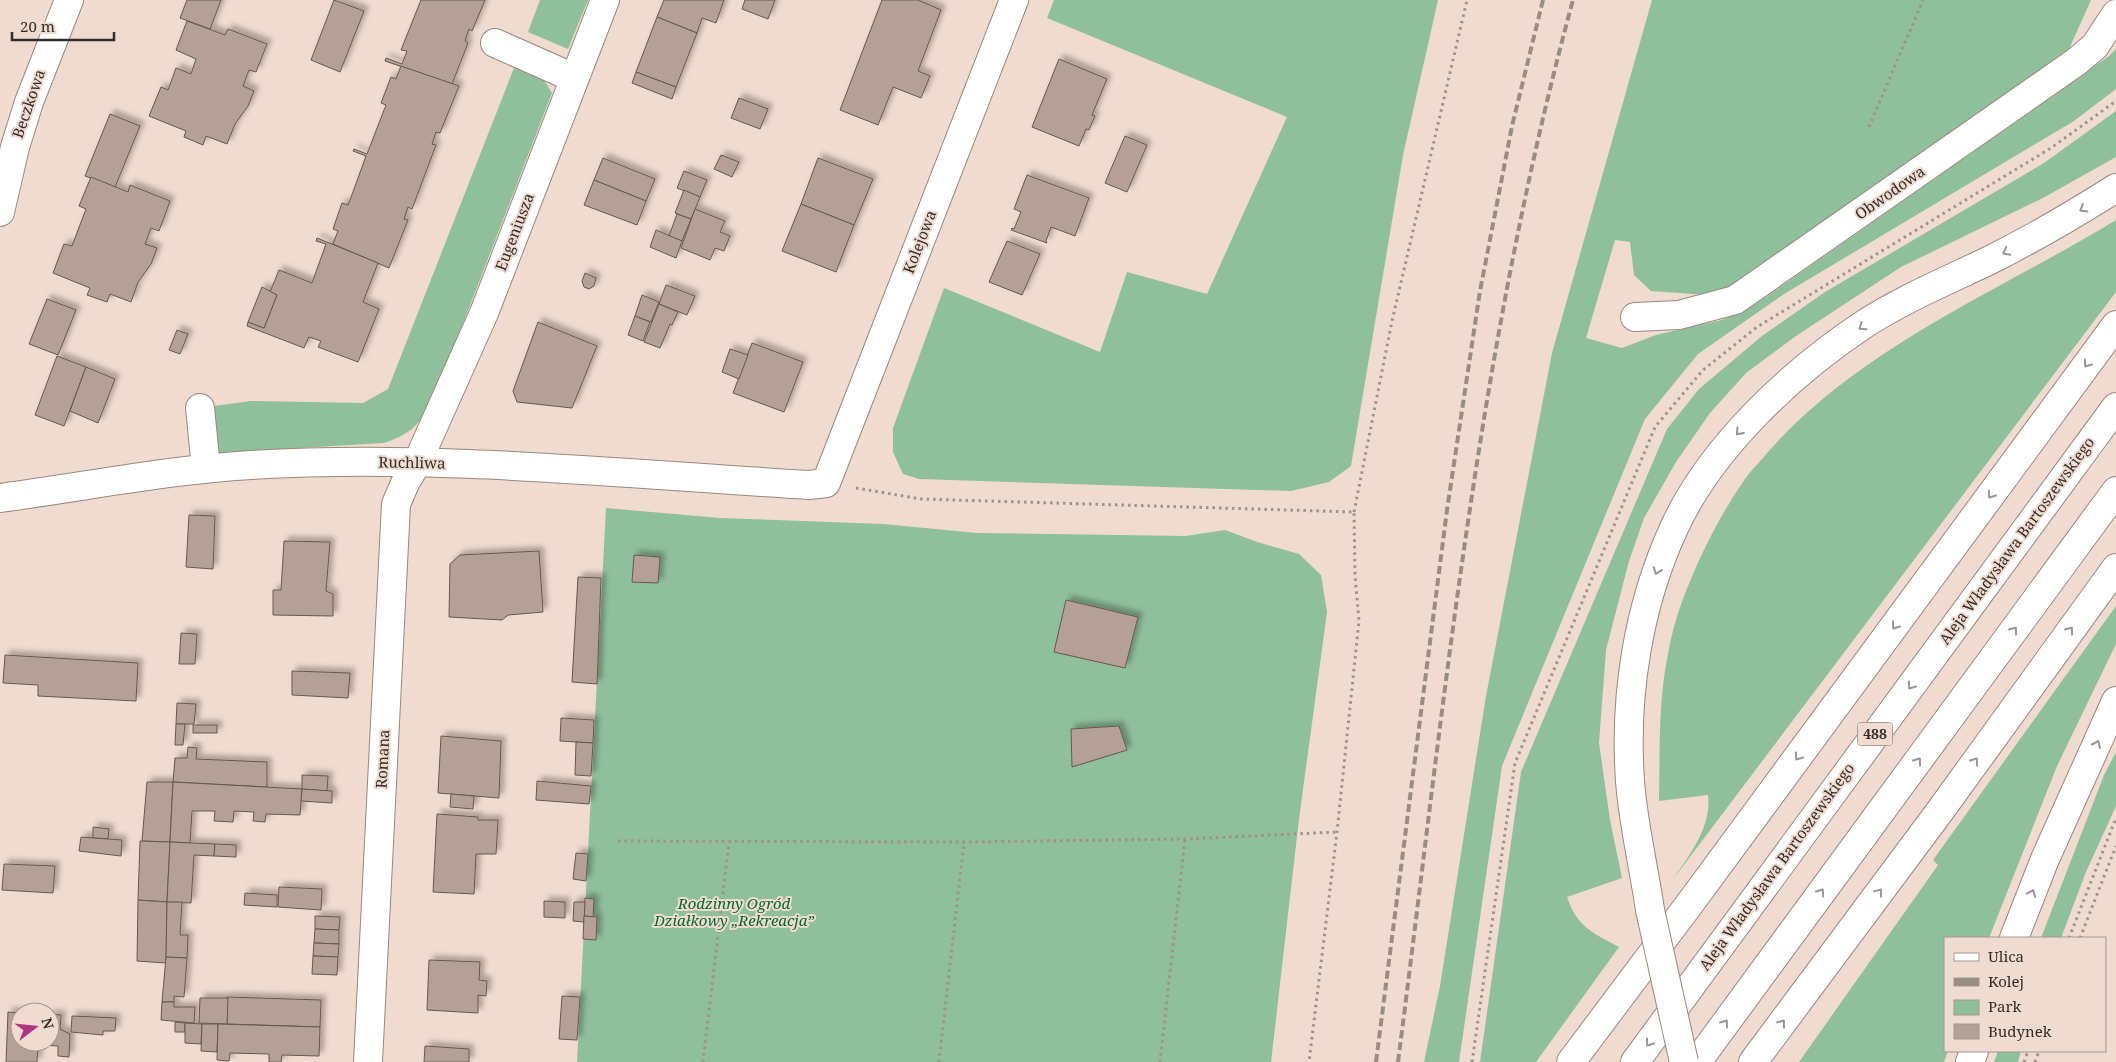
<svg xmlns="http://www.w3.org/2000/svg" width="2116" height="1062" font-family="'Noto Serif',serif">
<style>
.green{fill:#8fbf9b}
.building{fill:#b4a097;stroke:#69574e;filter:url(#shadow)}
.lines{fill:none;stroke-linecap:round;stroke-linejoin:round}
.minor-casing{stroke:#9a877d;stroke-width:30}
.major-casing{stroke:#9a877d;stroke-width:30}
.path{stroke:#a09189;stroke-width:3;stroke-dasharray:2.5 4;stroke-linecap:butt}
.minor{stroke:#fff;stroke-width:28}
.major{stroke:#fff;stroke-width:28}
.rail{stroke:#9a8b83;stroke-width:4;stroke-dasharray:8 4;stroke-linecap:butt}
.minor-bridge-casing{stroke:#9a877d;stroke-width:30;stroke-linecap:butt}
.minor-bridge{stroke:#fff;stroke-width:28}
.oneway{stroke:#9a9694}
.labels{text-anchor:middle;stroke-width:4;stroke-linejoin:round;paint-order:stroke}
.shield{fill:#f0dbd0;stroke:#6c605a;stroke-width:1}
.shield-label{font-size:14px;font-weight:bold;fill:#342c28}
.street-label{font-size:15px;fill:#342c28;stroke:#f0dbd0}
.park-label{font-size:15px;font-style:italic;fill:#036833;stroke:#f0dbd0}
</style>
<defs>
<filter id="shadow"><feDropShadow dx="4.5" dy="-4.5" stdDeviation="2.5" flood-color="#0004"/></filter>
</defs>
<rect width="100%" height="100%" fill="#f0dbd0"/>
<g class="green">
<polygon points="540,0 588,0 568,49 528,32"/>
<polygon points="1054,0 1438,0 1403,155 1351,466 1329,482 1291,491 919,479 903,474 893,452 893,428 944,288 1100,352 1127,272 1207,294 1287,117 1047,18"/>
<polygon points="1652,0 2091,0 2069,49 1777,259 1737,284 1707,295 1651,291 1634,275 1630,242 1615,240 1586,338 1622,348 1656,335 1722,320 1766,297 2109,56 2116,49 2116,89 2074,121 1784,294 1698,354 1645,419 1502,766 1459,1062 1424,1062 1440,986 1486,696 1552,353"/>
<path d="M514,68L544,80L552,93L433,401C421,424 408,436 383,443L217,453L214,406L251,401L363,403L388,389Z"/>
<path d="M2116,111V157L2043,198L1901,267L1796,336L1746,373L1710,413L1676,462L1644,518L1629,561L1606,650L1599,743L1610,820L1622,878L1567,897C1577,927 1593,933 1619,947L1536,1062H1480L1521,772L1667,429L1699,389L1762,336L1825,292L2044,163Z"/>
<path d="M2116,220V292L1674,878C1690,854 1712,826 1708,795L1659,801C1660,752 1658,702 1668,654C1674,618 1688,584 1703,552C1715,527 1729,502 1745,479C1752,469 1761,461 1768,452C1862,346 1998,292 2116,220Z"/>
<polygon points="606,508 720,518 883,524 977,533 1186,536 1225,530 1257,542 1299,554 1321,575 1327,612 1299,819 1271,1062 577,1062"/>
<polygon points="2116,606 2116,644 2057,766 1989,938 1945,938 1945,1051 1948,1051 1944,1062 1799,1062 1938,865 1933,860"/>
<polygon points="2116,752 2116,806 2086,872 2061,938 2041,938 2104,775"/>
<polygon points="1998,1051 2021,1051 2018,1062 1994,1062"/>
</g>
<g class="building">
<polygon points="187,0 221,0 210,29 180,18"/>
<polygon points="334,0 364,11 340,72 311,60"/>
<polygon points="421,0 485,0 472,31 469,29 465,41 468,43 452,84 385,61 386,58 402,64 407,51 401,50"/>
<polygon points="664,0 724,0 716,23 702,18 697,33 657,17"/>
<polygon points="745,0 775,0 768,19 742,9"/>
<polygon points="882,0 918,0 941,10 918,71 930,76 921,98 893,87 878,125 840,110"/>
<polygon points="657,17 697,33 676,87 636,72"/>
<polygon points="187,21 225,35 228,29 267,44 256,72 249,70 243,86 254,91 248,106 235,124 227,144 206,136 203,145 184,137 186,131 149,116 161,87 168,90 176,68 191,74 196,59 176,50"/>
<polygon points="1059,59 1107,79 1092,115 1095,116 1089,130 1086,129 1079,146 1032,127"/>
<polygon points="401,66 459,86 440,133 436,132 432,144 436,145 412,209 408,207 404,219 408,220 389,268 333,244 338,231 333,229 342,203 348,205 350,200 366,156 353,151 354,149 367,154 386,105 381,103 391,77 396,79"/>
<polygon points="636,72 676,87 672,99 632,83"/>
<polygon points="739,98 768,109 760,129 731,118"/>
<polygon points="110,114 140,126 115,187 85,176"/>
<polygon points="1125,136 1147,145 1127,192 1105,183"/>
<polygon points="721,155 739,162 732,177 714,169"/>
<polygon points="603,158 655,179 646,201 594,180"/>
<polygon points="818,158 873,179 854,225 801,204"/>
<polygon points="684,171 707,180 700,197 677,188"/>
<polygon points="1027,175 1089,198 1075,236 1051,227 1046,241 1047,243 1011,230 1012,228 1014,229 1021,212 1014,209"/>
<polygon points="91,177 128,192 130,185 170,201 159,231 151,228 145,244 157,248 151,264 138,282 131,302 110,294 107,302 87,295 90,288 53,273 64,244 72,246 86,209 79,206"/>
<polygon points="594,180 646,201 637,225 584,205"/>
<polygon points="684,190 700,197 691,219 675,213"/>
<polygon points="801,204 854,225 836,272 782,251"/>
<polygon points="695,209 725,221 720,232 730,236 724,251 715,248 710,260 681,248"/>
<polygon points="677,214 691,219 682,241 669,236"/>
<polygon points="656,230 682,241 676,258 650,247"/>
<polygon points="317,238 378,263 363,302 379,309 358,362 318,347 321,341 309,337 304,348 247,326 248,322 264,328 277,295 270,292 279,270 312,283 326,244 316,241"/>
<polygon points="1007,241 1040,254 1022,295 989,282"/>
<polygon points="585,273 596,278 594,286 589,289 584,287 582,281"/>
<polygon points="666,285 695,296 687,315 659,304"/>
<polygon points="262,287 277,295 264,328 248,322"/>
<polygon points="642,295 659,302 651,322 635,316"/>
<polygon points="47,299 76,310 58,355 29,344"/>
<polygon points="659,304 678,312 672,325 670,324 660,348 644,342"/>
<polygon points="635,316 650,322 643,341 628,335"/>
<polygon points="538,322 597,346 572,408 517,402 513,391"/>
<polygon points="177,330 188,334 180,354 169,350"/>
<polygon points="752,343 803,362 784,412 733,393"/>
<polygon points="730,349 748,355 739,379 722,372"/>
<polygon points="57,356 86,367 64,426 35,415"/>
<polygon points="86,367 115,379 98,423 70,411"/>
<polygon points="189,515 215,516 213,569 186,567"/>
<polygon points="284,541 330,542 326,591 333,594 333,616 273,615 273,590 281,590"/>
<polygon points="539,551 543,612 508,615 502,620 449,617 450,564 460,555"/>
<polygon points="634,555 660,557 658,583 632,582"/>
<polygon points="578,577 601,578 597,684 572,682"/>
<polygon points="1066,600 1138,617 1125,668 1054,652"/>
<polygon points="181,633 197,634 195,664 179,664"/>
<polygon points="5,655 138,663 136,701 38,696 38,685 3,683"/>
<polygon points="292,671 350,673 348,698 292,695"/>
<polygon points="177,703 196,704 194,724 176,724"/>
<polygon points="561,718 594,720 593,743 560,741"/>
<polygon points="176,724 185,724 183,745 175,745"/>
<rect x="193" y="725" width="24" height="8"/>
<polygon points="1119,726 1127,750 1072,767 1071,729"/>
<polygon points="441,736 501,741 499,798 438,793"/>
<polygon points="576,742 593,743 591,776 575,775"/>
<polygon points="188,747 197,748 196,759 267,762 267,787 173,782 175,758 187,758"/>
<polygon points="302,775 328,776 327,791 302,789"/>
<polygon points="537,781 591,786 589,804 536,800"/>
<polygon points="147,782 173,782 170,842 142,841"/>
<polygon points="173,782 302,789 300,815 266,814 265,822 253,821 254,812 234,811 233,822 214,821 215,811 192,811 190,843 170,842"/>
<polygon points="302,789 332,791 332,803 301,801"/>
<polygon points="451,794 474,796 473,809 450,807"/>
<polygon points="437,814 478,817 478,820 498,820 496,854 476,854 474,894 433,892"/>
<polygon points="93,827 109,829 108,839 93,838"/>
<polygon points="81,837 122,840 121,856 79,851"/>
<polygon points="140,841 170,842 167,902 138,900"/>
<polygon points="170,842 215,844 214,856 194,855 191,903 167,902"/>
<polygon points="215,844 236,845 236,857 214,856"/>
<polygon points="576,853 588,854 586,881 573,879"/>
<polygon points="4,864 55,866 53,893 2,890"/>
<polygon points="279,887 322,889 321,910 278,907"/>
<polygon points="245,893 277,895 277,907 244,905"/>
<polygon points="585,898 594,899 593,917 584,916"/>
<polygon points="138,900 167,902 166,963 137,961"/>
<polygon points="544,901 565,902 565,918 544,917"/>
<polygon points="167,902 182,902 180,935 188,935 187,958 166,957"/>
<polygon points="574,902 585,902 584,922 573,921"/>
<polygon points="315,916 340,917 339,930 315,929"/>
<polygon points="584,916 597,917 596,940 583,939"/>
<polygon points="315,929 339,930 339,944 314,943"/>
<polygon points="314,943 339,944 338,957 313,956"/>
<polygon points="313,956 338,957 337,975 312,974"/>
<polygon points="166,957 187,958 184,997 174,996 174,1002 162,1002"/>
<polygon points="429,960 480,962 479,980 487,981 486,996 478,995 478,1013 427,1010"/>
<polygon points="562,996 580,997 577,1040 559,1039"/>
<polygon points="227,997 321,1000 320,1027 227,1024"/>
<polygon points="200,998 228,998 227,1024 199,1023"/>
<polygon points="162,1002 174,1002 174,1007 195,1007 194,1023 161,1020"/>
<polygon points="8,1012 20,1013 20,1042 50,1042 50,1014 61,1015 60,1029 70,1034 69,1057 58,1056 58,1046 38,1045 37,1062 6,1062"/>
<polygon points="72,1016 116,1018 115,1031 103,1031 103,1035 71,1032"/>
<polygon points="175,1022 185,1023 185,1032 175,1032"/>
<polygon points="185,1023 202,1024 201,1044 185,1043"/>
<polygon points="202,1024 218,1024 217,1052 201,1051"/>
<polygon points="218,1024 320,1027 319,1056 282,1055 281,1062 269,1062 269,1054 230,1053 229,1061 217,1060"/>
<polygon points="425,1046 469,1049 469,1062 424,1062"/>
</g>
<g class="lines">
<defs>
<g id="minor">
<polyline points="495,43 574,78"/>
<polyline points="0,212 15,147 29,102 69,0"/>
<polyline points="1635,317 1679,315 1735,300 2076,62 2095,46 2116,14"/>
<polyline points="200,408 206,468"/>
<path d="M0,498C83,487 167,470 251,465C437,454 624,474 809,485L826,483L1014,0"/>
<path d="M1650,910C1644,868 1633,823 1630,781C1624,696 1638,606 1674,528C1711,447 1793,371 1866,323C1905,298 1949,280 1990,260C2034,238 2075,214 2116,188"/>
<polyline points="2014,938 2045,859 2116,701"/>
<polyline points="368,1062 396,504 406,481 418,461 484,313 605,0"/>
<polyline points="1970,1062 1974,1051"/>
</g>
<g id="major">
<polyline points="1571,1062 1691,902 2116,325"/>
<polyline points="1635,1062 2116,407"/>
<polyline points="1697,1062 2116,491"/>
<polyline points="1753,1062 1940,811 2116,568"/>
</g>
</defs>
<use href="#minor" class="minor-casing"/>
<use href="#major" class="major-casing"/>
<g class="path">
<polyline points="1869,127 1923,0"/>
<polyline points="856,488 921,499 1354,512 1355,575 1359,621 1337,832 1309,1062"/>
<polyline points="1354,512 1392,321 1467,0"/>
<polyline points="618,841 964,842 1185,839 1337,832"/>
<polyline points="2069,938 2116,818"/>
<polyline points="2080,938 2116,846"/>
<polyline points="703,1062 729,842"/>
<polyline points="939,1062 964,842"/>
<polyline points="1160,1062 1185,839"/>
<polyline points="1472,1062 1515,763 1655,427 1703,370 1757,327 2051,148 2116,101"/>
<polyline points="2024,1062 2028,1051"/>
<polyline points="2035,1062 2039,1051"/>
</g>
<use href="#minor" class="minor"/>
<use href="#major" class="major"/>
<g class="rail">
<polyline points="1376,1062 1447,510 1480,291 1512,126 1543,0"/>
<path d="M1398,1062C1444,706 1478,347 1573,0"/>
</g>
<defs>
<polyline id="minor-bridge" points="1650,910 1684,1062"/>
</defs>
<use href="#minor-bridge" class="minor-bridge-casing"/>
<use href="#minor-bridge" class="minor-bridge"/>
</g>
<defs><path id="oneway-chevron" d="M-2-3.5L2.5 0L-2 3.5" fill="none" stroke-width="1.6" stroke-linecap="round" stroke-linejoin="round" transform="scale(1.25)"/></defs>
<g class="oneway">
<use href="#oneway-chevron" transform="translate(2083 209) rotate(148)"/>
<use href="#oneway-chevron" transform="translate(2006 252) rotate(153)"/>
<use href="#oneway-chevron" transform="translate(1862 327) rotate(146)"/>
<use href="#oneway-chevron" transform="translate(2087 364) rotate(126)"/>
<use href="#oneway-chevron" transform="translate(1739 432) rotate(132)"/>
<use href="#oneway-chevron" transform="translate(1991 495) rotate(126)"/>
<use href="#oneway-chevron" transform="translate(1657 571) rotate(110)"/>
<use href="#oneway-chevron" transform="translate(1895 626) rotate(126)"/>
<use href="#oneway-chevron" transform="translate(2014 630) rotate(-54)"/>
<use href="#oneway-chevron" transform="translate(2070 630) rotate(-54)"/>
<use href="#oneway-chevron" transform="translate(1911 686) rotate(126)"/>
<use href="#oneway-chevron" transform="translate(2097 744) rotate(-66)"/>
<use href="#oneway-chevron" transform="translate(1798 757) rotate(126)"/>
<use href="#oneway-chevron" transform="translate(1918 761) rotate(-54)"/>
<use href="#oneway-chevron" transform="translate(1975 761) rotate(-54)"/>
<use href="#oneway-chevron" transform="translate(1821 892) rotate(-54)"/>
<use href="#oneway-chevron" transform="translate(1879 892) rotate(-53)"/>
<use href="#oneway-chevron" transform="translate(2032 893) rotate(-68)"/>
<use href="#oneway-chevron" transform="translate(1725 1023) rotate(-54)"/>
<use href="#oneway-chevron" transform="translate(1782 1023) rotate(-53)"/>
<use href="#oneway-chevron" transform="translate(1649 1043) rotate(126)"/>
</g>
<g class="labels">
<rect class="shield" x="1857.5" y="722.5" width="35" height="23" rx="4"/>
<g class="shield-label">
<text x="1875" y="739">488</text>
</g>
<g class="street-label">
<text transform="translate(29 104) rotate(-71)" y="5">Beczkowa</text>
<text transform="translate(1890 193) rotate(-35)" y="5">Obwodowa</text>
<text transform="translate(515 232) rotate(-69)" y="5">Eugeniusza</text>
<text transform="translate(920 242) rotate(-69)" y="5">Kolejowa</text>
<text transform="translate(412 463) rotate(1)" y="5">Ruchliwa</text>
<text transform="translate(2017 541) rotate(-54)" y="5">Aleja Władysława Bartoszewskiego</text>
<text transform="translate(383 759) rotate(-87)" y="5">Romana</text>
<text transform="translate(1777 867) rotate(-54)" y="5">Aleja Władysława Bartoszewskiego</text>
</g>
<g class="park-label">
<text x="734" y="909">Rodzinny Ogród<tspan x="734" dy="17">Działkowy „Rekreacja”</tspan></text>
</g>
</g>
<rect x="1944" y="937" width="162" height="115" fill="#f0dbd0" stroke="#a5958d"/>
<rect x="1954" y="953" width="25" height="8" fill="#ffffff" stroke="#a5958d"/>
<text x="1988" y="962" font-size="15" fill="#342c28">Ulica</text>
<rect x="1954" y="978" width="25" height="8" fill="#9a8b83" stroke="#a5958d"/>
<text x="1988" y="987" font-size="15" fill="#342c28">Kolej</text>
<rect x="1954" y="1000" width="25" height="15" fill="#8fbf9b" stroke="#a5958d"/>
<text x="1988" y="1012" font-size="15" fill="#342c28">Park</text>
<rect x="1954" y="1024" width="25" height="15" fill="#b4a097" stroke="#a5958d"/>
<text x="1988" y="1037" font-size="15" fill="#342c28">Budynek</text>
<g transform="translate(35 1027) rotate(74)"><circle r="24" fill="#f0dbd0" stroke="#a5958d"/>
<path d="M0-4L9 19L0 12L-9 19Z" fill="#b13484"/>
<text y="-8" font-size="14" font-weight="bold" text-anchor="middle" fill="#342c28">N</text>
</g>
<path d="M12 32v8h102v-8" fill="none" stroke="#342c28" stroke-width="2.5"/>
<text x="20" y="32" font-size="15" fill="#342c28" stroke="#f0dbd0" stroke-width="4" paint-order="stroke">20 m</text>
</svg>
